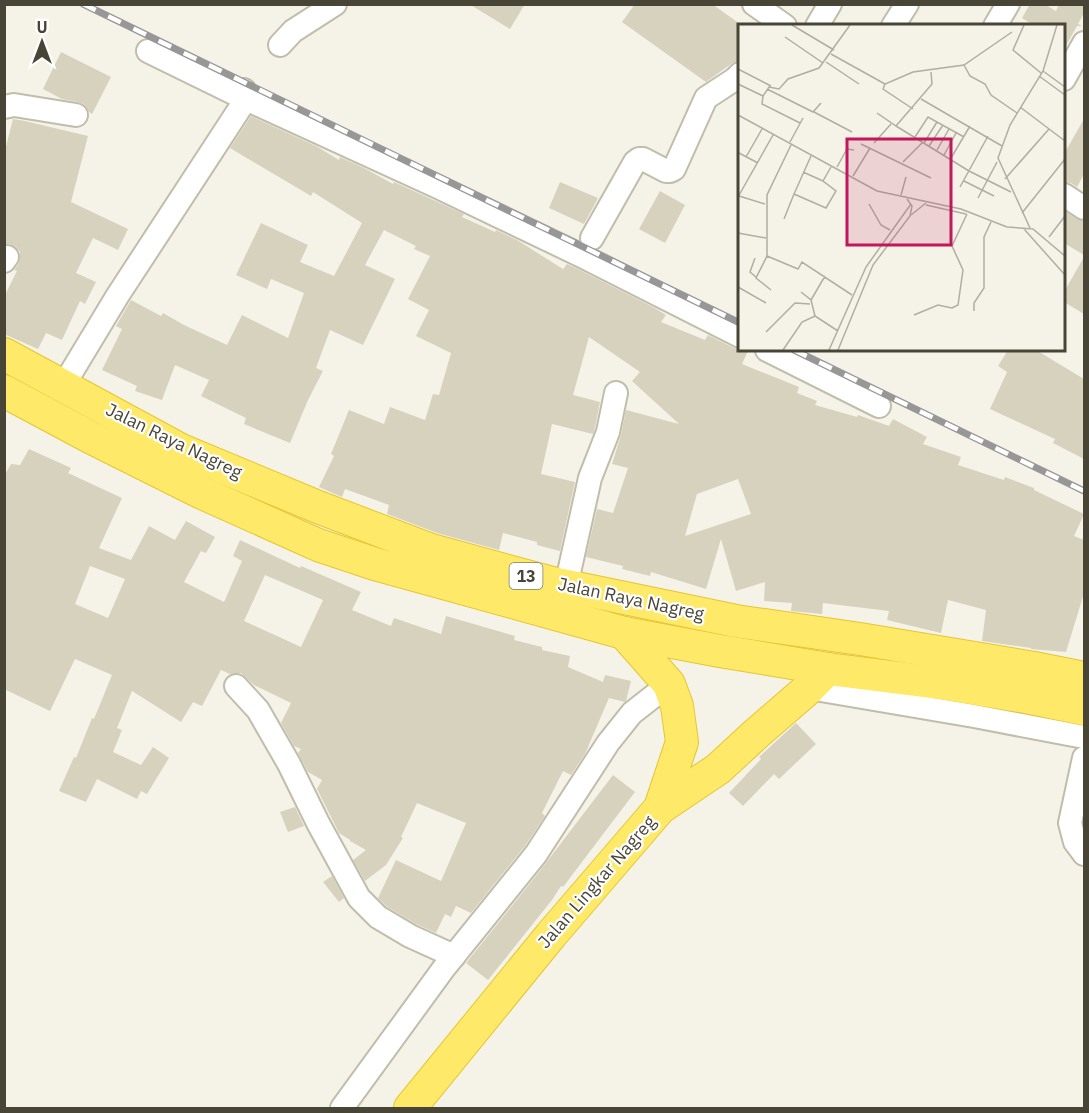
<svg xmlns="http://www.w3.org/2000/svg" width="1089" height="1113" font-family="'IBM Plex Sans',sans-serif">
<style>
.building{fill:#d7d2bd;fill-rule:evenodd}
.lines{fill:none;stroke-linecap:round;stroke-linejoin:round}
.minor-casing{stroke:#c1bdaa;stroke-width:26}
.highway-casing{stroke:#e5c532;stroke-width:34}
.minor{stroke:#fff;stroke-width:22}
.highway{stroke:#ffe969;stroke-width:32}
.rail-casing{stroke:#979797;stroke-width:7}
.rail{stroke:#fff;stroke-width:4.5;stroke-dasharray:14;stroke-linecap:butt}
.labels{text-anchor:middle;stroke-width:4.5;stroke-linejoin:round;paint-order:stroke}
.shield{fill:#fff;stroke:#807d72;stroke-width:1.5}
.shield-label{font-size:16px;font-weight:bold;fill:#494536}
.street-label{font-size:18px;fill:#494536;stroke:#fff}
.inset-road{fill:none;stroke:#b0ada1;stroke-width:1.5}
.view{fill:#c2185b;fill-opacity:0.15;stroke:#c2185b;stroke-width:3}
.inset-edge{fill:none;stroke:#494536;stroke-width:3}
</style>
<rect width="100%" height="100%" fill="#f5f3e8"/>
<g class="building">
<polygon points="469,4 525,4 510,29"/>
<polygon points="635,4 712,4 740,24 740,60 731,64 706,82 622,22"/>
<polygon points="1030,4 1044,4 1056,11 1059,4 1084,4 1084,13 1078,24 1082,26 1077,26 1064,49 1064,26 1035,26 1022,18"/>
<polygon points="61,52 111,77 92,114 89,112 84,104 78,102 62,99 43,89"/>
<path d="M251,116L316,146L339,160L340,157L364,168L393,184L394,182L464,214L462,217L495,232L496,230L517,240L563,269L567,264L576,268L653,307L666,315L661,322L705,340L708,335L734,348L748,351L742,364L799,387L797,393L817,401L815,405L857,417L858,415L889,426L893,419L927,437L923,444L961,457L958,465L1004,480L1005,477L1034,488V490L1084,514L1074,536L1084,540V593L1066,652L1031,649V648L982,641L986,610L948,600L941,633L887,620L889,611L823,603L822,614L791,611L792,603L764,601L765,582L736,591L721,539L706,589L651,572L650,576L622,569L623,566L586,557L597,509L613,513L628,468L612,464L621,435L626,410L679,424L632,381L640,372L589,337L573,395L600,402L595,428L593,434L552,424L541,474L575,482L560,551L537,545V542L503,533L499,550L437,533L387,514L389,505L370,498L345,489L342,497L319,487L334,456L331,454L349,410L384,424L390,407L425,420L433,394L439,395L451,353L416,336L429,310L408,299L430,256L414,249L416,246L384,230L365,265L395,279L363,345L330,330L316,368L323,371L308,400L290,443L244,424L246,418L201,396L209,380L175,365L162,400L135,391L137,386L102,370L122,329L116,326L131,300L161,316L163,313L184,325L227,345L242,315L288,338L304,293L271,279L267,289L236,275L261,223L308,245L300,262L334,276L362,223L313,192L311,196L230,148ZM738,479L751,514L685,536L697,494Z"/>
<polygon points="13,119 25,121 88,136 71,202 128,229 118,250 93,238 76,273 96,282 85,304 80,301 62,340 46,333 38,349 4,334 4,297 17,271 14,270 18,265 20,258 20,252 16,247 9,244 4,244 4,154"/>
<polygon points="1084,119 1084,174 1077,187 1071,183 1064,182 1064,154"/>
<polygon points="560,182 598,198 584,224 549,208"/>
<polygon points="660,191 685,205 665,243 639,229"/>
<polygon points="1064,211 1077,219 1084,221 1084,255 1064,243"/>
<polygon points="1084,257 1084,314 1064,302 1064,292"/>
<polygon points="1008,350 1036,350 1084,379 1084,459 1053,443 1055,439 990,409 1007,372 998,366"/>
<path d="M29,449L71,468L68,473L122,498L99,548L131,560L149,526L175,540L186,521L215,537L206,553L201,551L184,582L224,602L242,561L233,556L240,540L300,568L301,566L361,592L352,610L391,626L394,618L441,634L446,616L515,636L514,640L542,647V650L570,656L568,667L603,682L605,675L631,681L626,701L625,702L609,698L585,754L571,775L563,771L542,813L545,816L525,846L471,913L456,906L451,917L445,914L436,933L416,924L386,906L378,898L396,860L441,881L466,823L417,803L401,837L403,838L386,865L365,881L353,860L366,850L350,841V840L339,833L317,789L322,780L308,772L298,753L301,749L294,746L281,723L291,703L254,685L241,673H234L230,674L221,670L202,706L193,702L181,722L132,691L117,728L122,730L113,752L141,765L153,747L169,758L147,794L141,791L137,799L97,779L86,802L59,791L74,757L76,758L92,718L94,719L112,675L75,659L50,711L4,689V476L11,464L20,465ZM90,566L125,579L108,618L75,604ZM265,575L323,600L301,647L244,621Z"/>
<polygon points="796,723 816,744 779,779 774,774 743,806 729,793 761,759 759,757"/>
<polygon points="613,775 635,792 563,887 561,886 552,900 488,980 466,963 539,872"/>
<polygon points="295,807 304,826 288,832 280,812"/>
<polygon points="332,876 344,898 339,902 323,882"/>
</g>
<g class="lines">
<defs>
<g id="minor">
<polyline points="754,4 785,26"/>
<polyline points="817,26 830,4"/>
<polyline points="893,26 907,4"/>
<polyline points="995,26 1008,4"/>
<polyline points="280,45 293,31 335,4"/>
<polyline points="148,51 246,99 438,187 582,256 740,336"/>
<polyline points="1064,79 1084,43"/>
<polyline points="4,107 14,105 76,115"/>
<polyline points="1064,195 1084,208"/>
<polyline points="592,238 635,162 639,159 643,159 666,171 670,171 674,169 706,98 735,79 740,74"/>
<polyline points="4,261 7,257"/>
<polyline points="767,350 879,406"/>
<polyline points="63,386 118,295 246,99 244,90"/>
<polyline points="566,586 590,478 608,432 616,393"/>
<polyline points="236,686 258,710 289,764 318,823 359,898 378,917 410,936 454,956"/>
<polyline points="809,688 974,716 1084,737"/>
<polyline points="1084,758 1070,823 1075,842 1084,854"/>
<polyline points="342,1108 444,968 536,854 608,743 632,713 669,684"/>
</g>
<g id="highway">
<polyline points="4,354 181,450 318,507 431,550 552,583 736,621 860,639 1034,668 1084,678"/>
<polyline points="4,391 90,437 200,492 318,545 375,564 624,633 720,651 828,669 947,684 1026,697 1084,709"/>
<polyline points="660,808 718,769 757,733 809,688 828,669"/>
<polyline points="410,1108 551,935 660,808 682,742 677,706 669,684 624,633"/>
</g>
</defs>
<use href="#minor" class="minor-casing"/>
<use href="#highway" class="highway-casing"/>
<use href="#minor" class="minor"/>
<use href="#highway" class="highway"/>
<defs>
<g id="rail">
<polyline points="83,4 740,323"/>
<polyline points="794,350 1084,491"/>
</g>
</defs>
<use href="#rail" class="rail-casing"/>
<use href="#rail" class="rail"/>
</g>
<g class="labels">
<rect class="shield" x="509.5" y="563" width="33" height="26" rx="4.5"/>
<g class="shield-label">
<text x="526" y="582">13</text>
</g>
<g class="street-label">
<text transform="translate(174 441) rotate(26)" y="6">Jalan Raya Nagreg</text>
<text transform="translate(631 599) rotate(12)" y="6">Jalan Raya Nagreg</text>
<text transform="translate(597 882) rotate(-49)" y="6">Jalan Lingkar Nagreg</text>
</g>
</g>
<g transform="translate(738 24)">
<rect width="327" height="327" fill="#f5f3e8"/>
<path class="inset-road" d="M54,1L96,26M286,1L275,26L303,49M47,13L85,39M93,30L147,60M88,38L121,60M226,41L232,52L247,60L253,71L279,89M0,45L33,62M305,47L327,63M301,52L327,71M0,60L25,72M29,65L75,88L83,79M183,75L264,122M282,83L327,117M175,85L145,65L147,60L175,48L226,41L274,8M76,88L114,108M139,89L158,102L194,60L193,48M0,91L139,167L223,185L269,203L295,205L327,232M62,99L24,80L25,72L31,63L41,65L50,55L81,44L112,1M158,102L231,147L273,168M177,113L190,93L226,113M52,118L65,94M136,119L153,100M186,119L199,98M123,120L193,154M191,122L205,101M199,126L211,105M1,129L20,139M206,131L218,109M73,132L56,170L88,184L98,167L85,157L93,143M8,133L24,105M213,134L232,102M165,138L185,118M99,143L109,125L116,126M65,148L85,157M115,152L132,124M267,155L311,105M226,157L256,172M222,163L250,112M163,171L168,153M1,172L27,180M0,173L35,111M240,174L259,138M131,180L143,201L152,206M188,181L228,190M284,189L327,135M173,191L188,179M46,195L56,170M292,204L260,134L272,101L305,47L319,1M286,205L327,251M0,209L28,214M311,213L327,192M29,232L60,245L64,238L114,271M17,234L12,248L18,253M0,263L28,279M33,266L18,254L29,232V171L53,121M63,268L73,276L77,292L100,307M73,276L87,252M236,287V279L246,264V213L253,198M176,291L200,281L214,284L220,281L225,246L214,222L229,190M28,308L57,279L72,280M45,326L64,298L77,292M91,326L128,243L173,180M100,326L135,241L172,192L174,182L169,175"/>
<path class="view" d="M109,115H213V221H109Z"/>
<rect width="327" height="327" class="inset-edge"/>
</g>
<rect width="1089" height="1113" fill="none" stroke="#494536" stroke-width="12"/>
<g transform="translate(42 42)" stroke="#ffffff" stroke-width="4.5" paint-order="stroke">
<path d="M0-4.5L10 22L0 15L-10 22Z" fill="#494536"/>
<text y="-9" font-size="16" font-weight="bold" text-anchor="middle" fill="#494536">U</text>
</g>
</svg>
